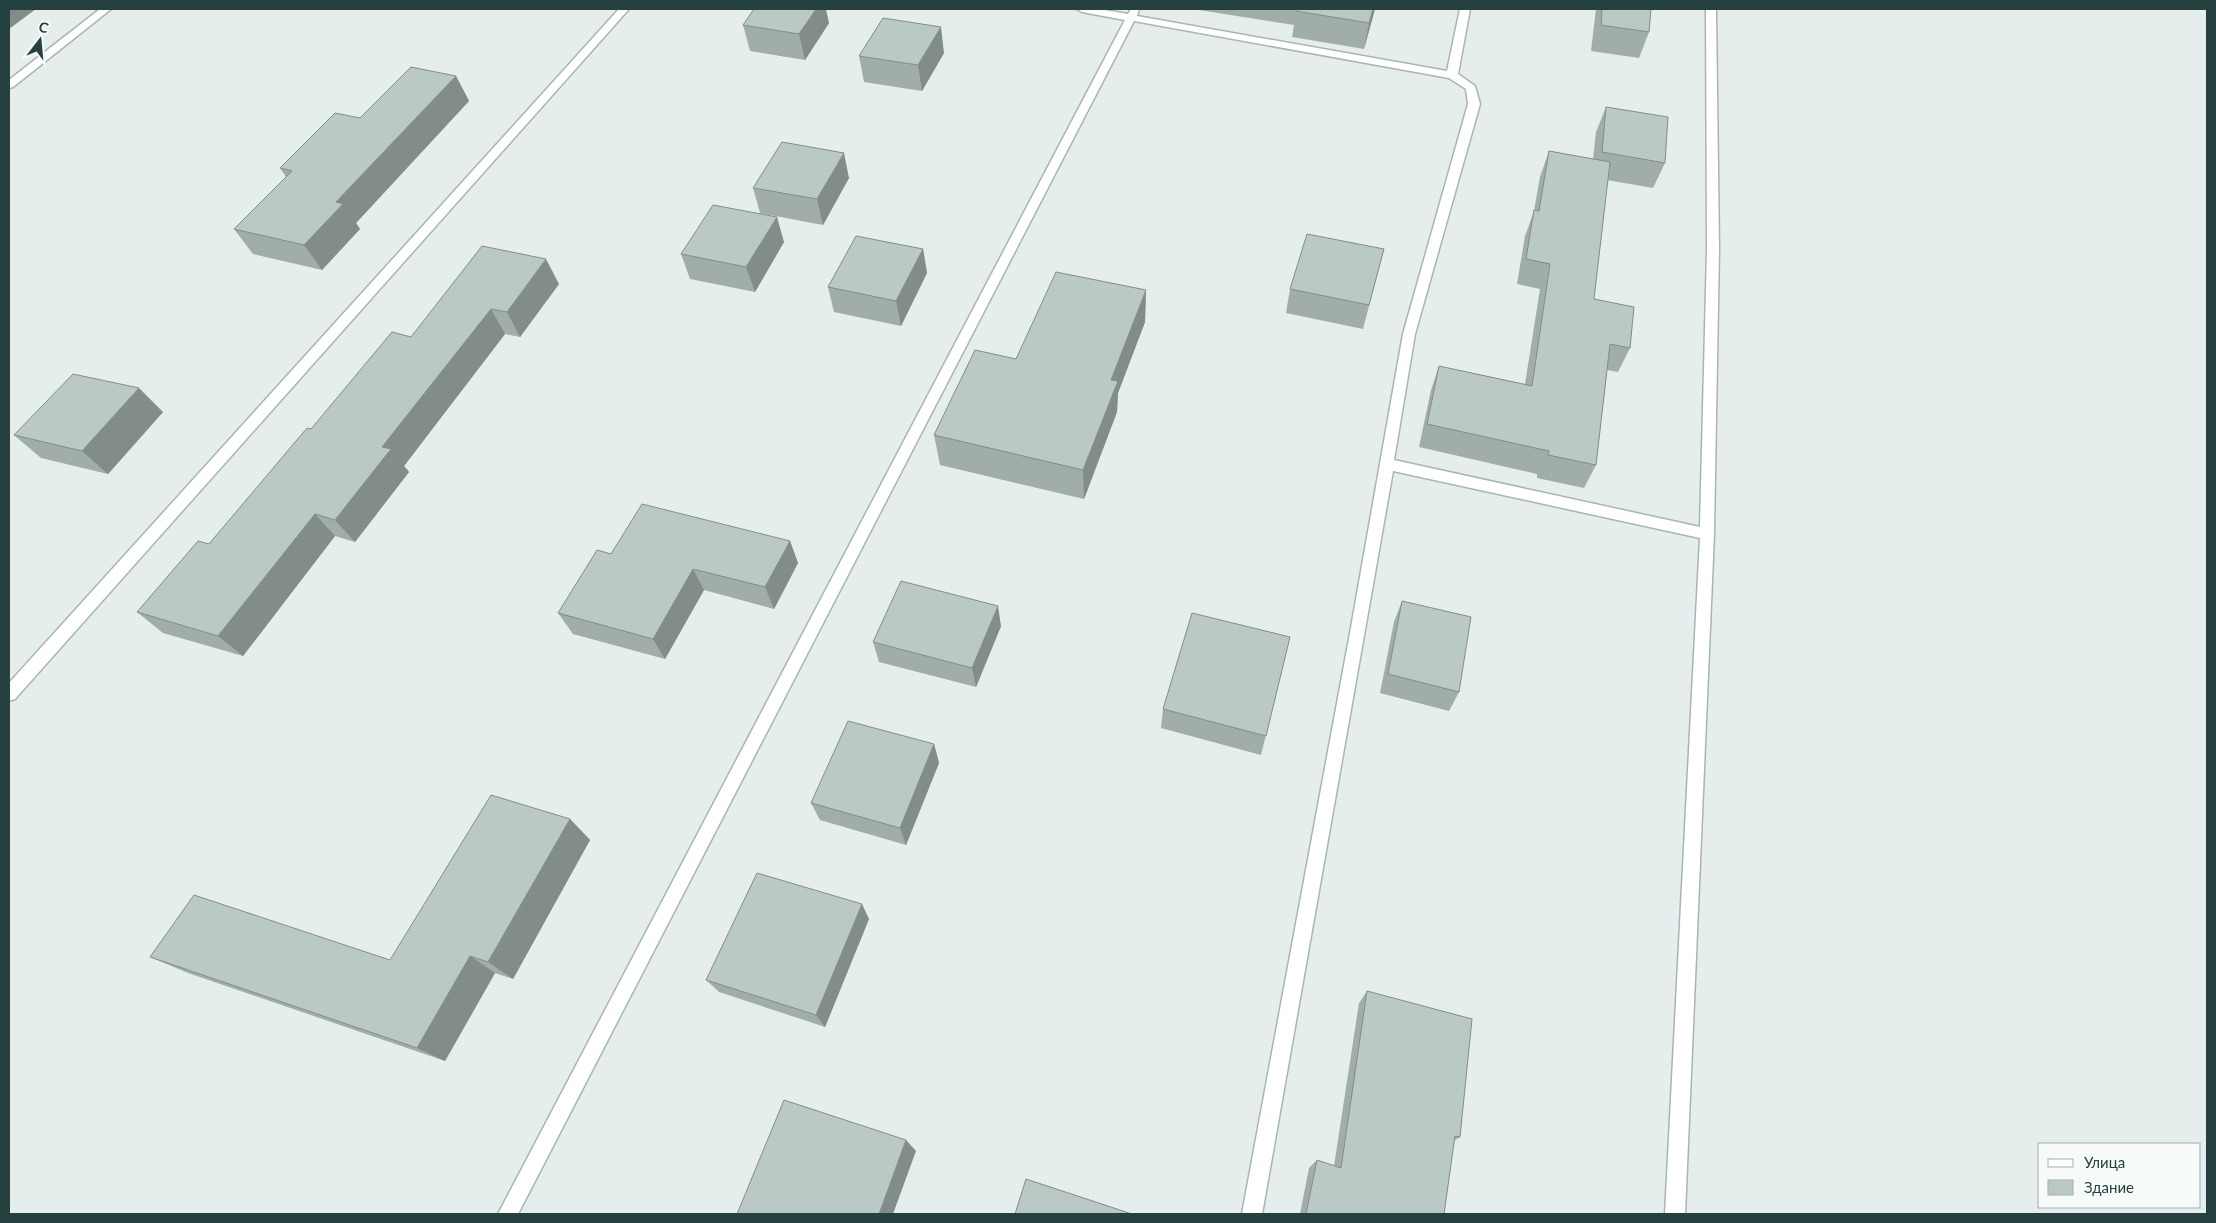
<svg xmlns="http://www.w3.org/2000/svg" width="2216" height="1223" font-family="Lato,sans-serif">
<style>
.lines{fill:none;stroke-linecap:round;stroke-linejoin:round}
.minor-casing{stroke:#a7b6b5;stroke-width:3}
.minor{fill:#fff;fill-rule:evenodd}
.wall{fill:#a0adaa}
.shaded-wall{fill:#828d8b}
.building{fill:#bac9c6;stroke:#828d8b}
</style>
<rect width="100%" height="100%" fill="#e5eeec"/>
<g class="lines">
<defs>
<g id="minor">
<polygon points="100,9 111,9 13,87 9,88 9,80"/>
<polygon points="619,9 629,9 15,699 9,701 9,683"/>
<polygon points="1077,9 1098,9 1128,14 1131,9 1139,9 1137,16 1447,71 1460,9 1470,9 1458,74 1475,86 1480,104 1415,334 1394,460 1700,527 1707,249 1706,9 1716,9 1719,249 1714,534 1685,1214 1665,1214 1700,538 1393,471 1262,1214 1242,1214 1350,633 1403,334 1468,104 1466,89 1449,78 1134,21 518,1214 498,1214 1125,20 1082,12"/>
</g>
</defs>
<use href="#minor" class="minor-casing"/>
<use href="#minor" class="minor"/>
</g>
<g class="wall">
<polygon points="1199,9 1375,9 1364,49 1292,37 1294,25 1199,10"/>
<polygon points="1596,9 1651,9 1649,32 1639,58 1591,51"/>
<polygon points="829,23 805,60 750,51 743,25"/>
<polygon points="944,53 922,91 864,82 859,56"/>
<polygon points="456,76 469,101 356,223 360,229 322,270 253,254 234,229 286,177 280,168 360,118"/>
<polygon points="1606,107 1665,163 1653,188 1607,180 1594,299 1630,348 1618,372 1607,370 1596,465 1584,488 1537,478 1537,474 1419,447 1431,390 1439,366 1525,384 1540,289 1517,284 1525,236 1534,211 1540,177 1549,151 1593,159 1596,132"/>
<polygon points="849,178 823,225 760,213 753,188"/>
<polygon points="784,242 755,292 690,279 681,254"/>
<polygon points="923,249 927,273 901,326 834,312 828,287"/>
<polygon points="1384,249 1363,329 1286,313 1290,289"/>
<polygon points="559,284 520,337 505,334 404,466 409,472 355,542 335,536 243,656 163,633 137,612 209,544 311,429 411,337"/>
<polygon points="1146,290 1145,322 1118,393 1117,412 1084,499 940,465 934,435 1016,359"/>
<polygon points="163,412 108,474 41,458 14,435"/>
<polygon points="790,541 798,563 774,609 704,590 665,659 573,634 558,613 611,554"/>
<polygon points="1402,601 1459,692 1449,711 1380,693 1394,622"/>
<polygon points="1001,626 976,687 879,662 873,642"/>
<polygon points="1290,637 1261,755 1161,728 1163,709"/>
<polygon points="934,744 939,763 906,845 820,820 811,803"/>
<polygon points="570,819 590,840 513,979 495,973 445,1061 188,973 150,957 390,960"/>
<polygon points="869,919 825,1027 719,992 706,980"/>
<polygon points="1367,991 1460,1137 1454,1141 1444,1214 1300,1214 1309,1168 1317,1160 1334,1166 1359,1003"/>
</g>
<g class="shaded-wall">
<polygon points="9,9 36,9 9,29"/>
<polygon points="816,9 826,9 829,23 805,60 799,34"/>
<polygon points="1373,9 1375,9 1364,49 1369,23"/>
<polygon points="941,27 944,53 922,91 918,65"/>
<polygon points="456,76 469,101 356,223 360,229 322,270 304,245 336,202"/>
<polygon points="844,153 849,178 823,225 817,199"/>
<polygon points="777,217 784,242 755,292 746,267"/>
<polygon points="923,249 927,273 901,326 896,301"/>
<polygon points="546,259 559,284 520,337 507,312"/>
<polygon points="1146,290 1145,322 1118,393 1117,412 1084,499 1083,470 1111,380"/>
<polygon points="491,309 505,334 404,466 409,472 355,542 335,520 382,447"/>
<polygon points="139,388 163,412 108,474 82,451"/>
<polygon points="315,514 335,536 243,656 218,636"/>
<polygon points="790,541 798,563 774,609 765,587"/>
<polygon points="693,569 704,590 665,659 653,639"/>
<polygon points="998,606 1001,626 976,687 972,668"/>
<polygon points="934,744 939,763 906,845 900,828"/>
<polygon points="570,819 590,840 513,979 488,962"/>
<polygon points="862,904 869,919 825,1027 816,1015"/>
<polygon points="470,956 495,973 445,1061 417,1048"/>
<polygon points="906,1140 916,1151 893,1214 879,1214"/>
</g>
<g class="building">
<polygon points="754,9 816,9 799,34 743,25"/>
<polygon points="1297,9 1373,9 1369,23 1296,11"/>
<polygon points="1602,9 1651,9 1649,32 1601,25"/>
<polygon points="883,18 941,27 918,65 859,56"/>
<polygon points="411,67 456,76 336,202 343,204 304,245 234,229 292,171 280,168 335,113 360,118"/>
<polygon points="1606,107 1668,117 1665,163 1602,152"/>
<polygon points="782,142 844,153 817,199 753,188"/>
<polygon points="1549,151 1610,162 1594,299 1634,307 1630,348 1610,344 1596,465 1548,455 1549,451 1427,424 1439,366 1532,386 1550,264 1526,259 1534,210 1539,211"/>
<polygon points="713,205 777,217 746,267 681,254"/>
<polygon points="1307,234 1384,249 1369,305 1290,289"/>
<polygon points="856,236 923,249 896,301 828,287"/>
<polygon points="482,246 546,259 507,312 491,309 382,447 391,449 335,520 315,514 218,636 137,612 198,541 209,544 307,428 311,429 392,332 411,337"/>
<polygon points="1056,272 1146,290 1111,380 1118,381 1083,470 934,435 975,350 1016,359"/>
<polygon points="73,374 139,388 82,451 14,435"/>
<polygon points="642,504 790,541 765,587 693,569 653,639 558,613 597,550 611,554"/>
<polygon points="901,581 998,606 972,668 873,642"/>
<polygon points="1402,601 1471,617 1459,692 1388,674"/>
<polygon points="1192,613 1290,637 1266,736 1163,709"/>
<polygon points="848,721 934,744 900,828 811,803"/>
<polygon points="491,795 570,819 488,962 470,956 417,1048 150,957 194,895 390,960"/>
<polygon points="757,873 862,904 816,1015 706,980"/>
<polygon points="1367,991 1472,1019 1460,1137 1455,1136 1444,1214 1306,1214 1317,1160 1341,1168"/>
<polygon points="784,1100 906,1140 879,1214 737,1214"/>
<polygon points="1026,1179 1132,1214 1015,1214"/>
</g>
<rect width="2216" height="1223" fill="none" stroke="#24403f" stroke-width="20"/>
<rect x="2038" y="1143" width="162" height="65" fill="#f6faf9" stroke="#a2b0af"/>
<rect x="2048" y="1159" width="25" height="8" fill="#ffffff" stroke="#a2b0af"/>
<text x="2084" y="1168" font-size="15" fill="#24403f">Улица</text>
<rect x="2048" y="1180" width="25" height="15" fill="#bac9c6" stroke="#a2b0af"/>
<text x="2084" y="1193" font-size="15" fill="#24403f">Здание</text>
<g transform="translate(40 40) rotate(16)" stroke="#f6faf9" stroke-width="4" paint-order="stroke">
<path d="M0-4L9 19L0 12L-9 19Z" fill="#24403f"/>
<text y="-8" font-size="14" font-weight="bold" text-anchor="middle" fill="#24403f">С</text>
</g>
</svg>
